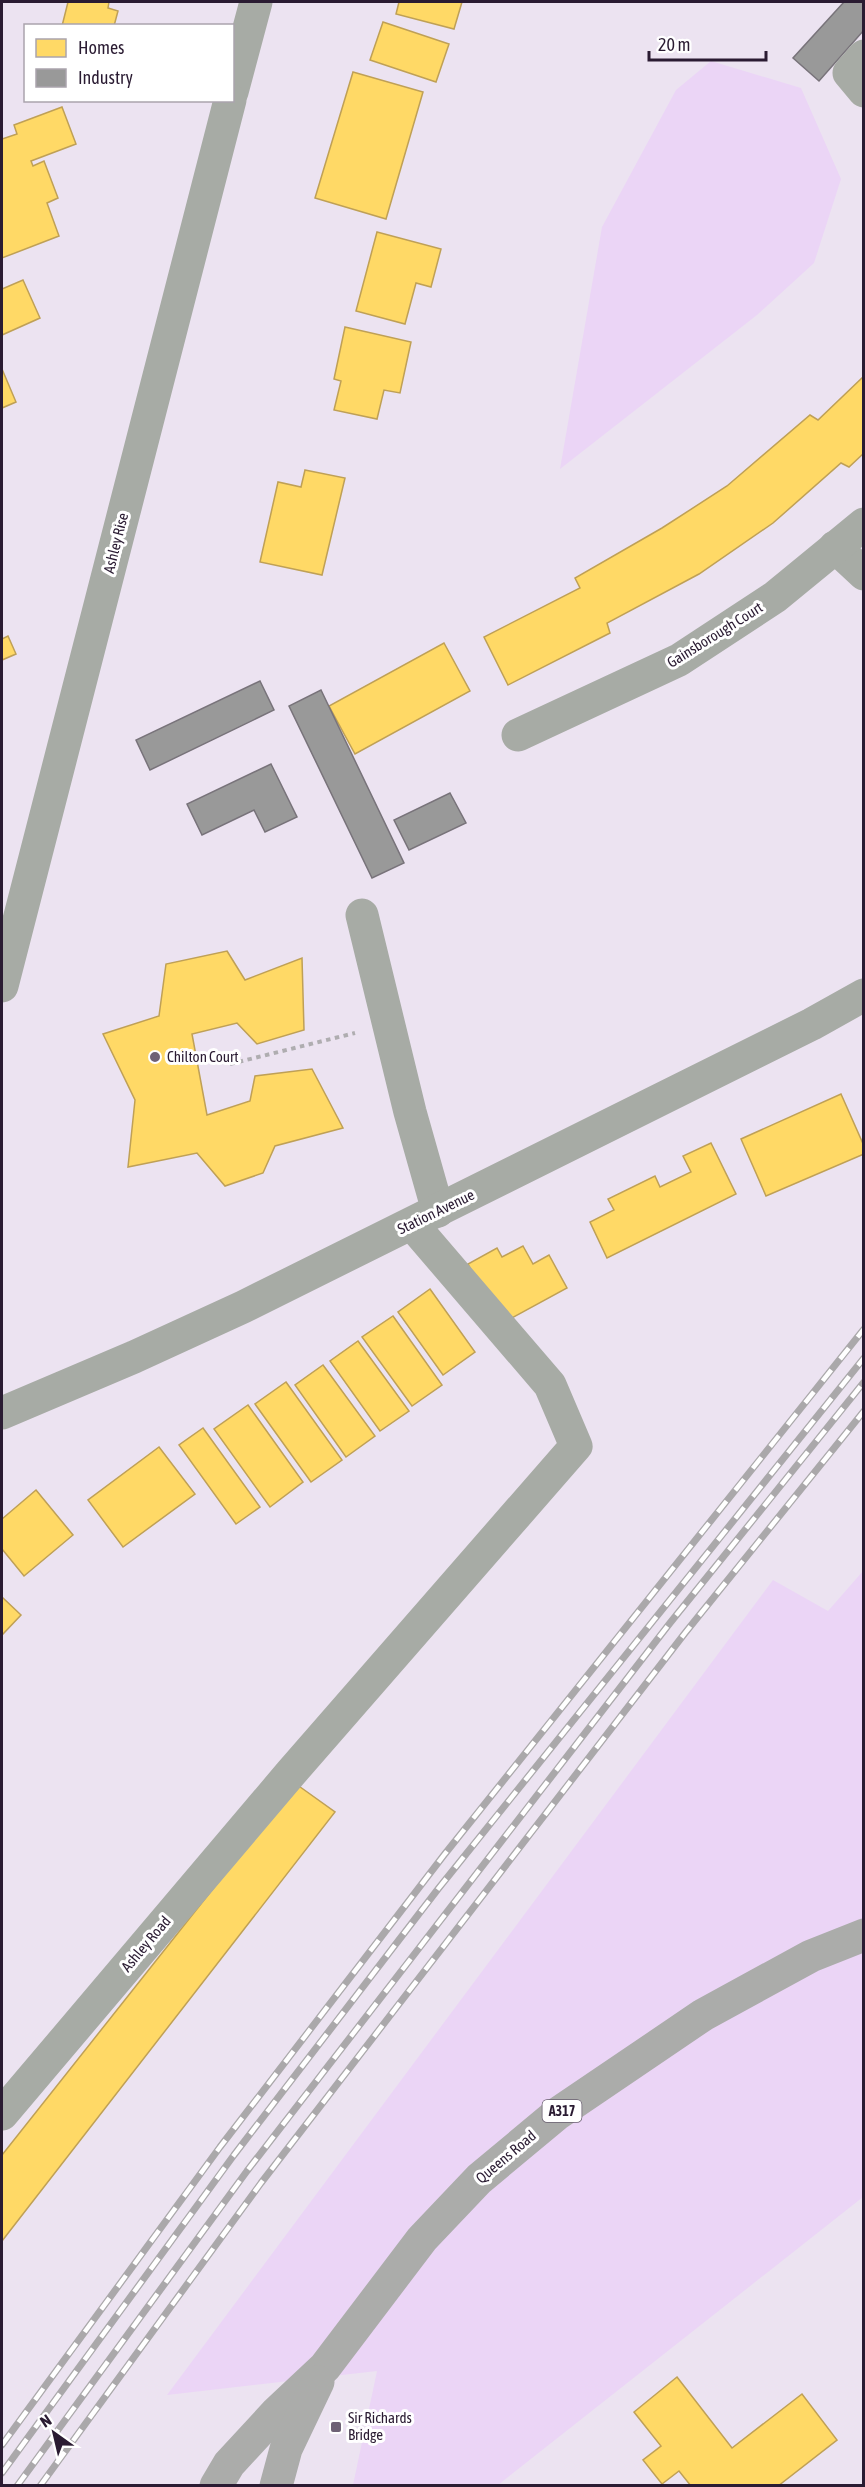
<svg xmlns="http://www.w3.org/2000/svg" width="865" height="2487" font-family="'Asap Condensed',sans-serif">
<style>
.green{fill:#ebd5f6}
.homes{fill:#ffd966;stroke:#bfa056;stroke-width:1.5}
.industry{fill:#999;stroke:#78737a;stroke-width:1.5}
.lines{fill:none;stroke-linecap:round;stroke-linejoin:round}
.path{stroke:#afadb0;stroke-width:4;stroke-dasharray:4.5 4.5;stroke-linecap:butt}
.minor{stroke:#a7aba5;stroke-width:33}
.major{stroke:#abacaa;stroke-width:33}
.rail-casing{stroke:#aaa8aa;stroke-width:7}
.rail{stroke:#fff;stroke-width:4.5;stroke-dasharray:14;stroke-linecap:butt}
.poi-dot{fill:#6e6175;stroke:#fff;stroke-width:2}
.labels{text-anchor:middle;stroke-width:6;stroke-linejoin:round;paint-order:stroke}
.shield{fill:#fff;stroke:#6a5f70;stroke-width:1.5}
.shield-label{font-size:14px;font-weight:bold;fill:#2a1b32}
.street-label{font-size:15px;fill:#2a1b32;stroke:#fff}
.poi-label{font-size:15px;fill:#2a1b32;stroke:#fff;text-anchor:start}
</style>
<rect width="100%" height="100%" fill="#ece3f1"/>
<g class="green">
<polygon points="711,61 801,88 841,179 814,263 757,315 560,469 602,227 676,90"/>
<polygon points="863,1571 863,2197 498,2485 353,2485 377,2371 167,2395 773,1580 828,1611"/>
</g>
<g class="homes">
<polygon points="68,2 109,2 108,8 118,11 114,26 62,26"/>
<polygon points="399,2 462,2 454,29 396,14"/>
<polygon points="383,22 449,44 436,82 370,60"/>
<polygon points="353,72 423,92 386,219 315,198"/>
<polygon points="62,107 76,144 31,161 33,166 44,161 58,198 47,203 59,236 2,258 2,139 17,134 14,125"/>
<polygon points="377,232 441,249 431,287 416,283 405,324 356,311"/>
<polygon points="23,280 40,318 2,335 2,289"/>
<polygon points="345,327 411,342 400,393 384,390 377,419 334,410 341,381 334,379"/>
<polygon points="2,369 16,402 2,408"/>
<polygon points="864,376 864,453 849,467 841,463 773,523 699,574 607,623 610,633 508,685 484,637 580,588 575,578 662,528 727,486 810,415 818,420"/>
<polygon points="305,470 345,478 322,575 260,562 278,482 301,487"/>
<polygon points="8,636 16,654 2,660 2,639"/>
<polygon points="444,643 470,691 355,754 329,706"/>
<polygon points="227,951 245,980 302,958 304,1030 257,1044 237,1023 192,1034 207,1115 250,1101 255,1076 312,1069 343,1128 275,1146 263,1173 225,1186 197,1153 128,1167 135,1100 103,1034 159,1016 166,964"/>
<polygon points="841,1094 864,1146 864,1154 766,1196 741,1139"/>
<polygon points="711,1143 736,1194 607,1258 590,1222 614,1210 608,1199 655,1176 660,1187 691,1172 683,1156"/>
<polygon points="523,1246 533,1264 549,1255 567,1288 508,1320 499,1321 468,1264 497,1248 502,1257"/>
<polygon points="430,1289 475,1352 443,1375 398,1312"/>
<polygon points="393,1316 442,1385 412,1406 362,1337"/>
<polygon points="358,1341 409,1411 380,1431 330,1361"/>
<polygon points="323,1365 375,1436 346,1457 295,1385"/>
<polygon points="286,1382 342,1460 311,1482 255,1404"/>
<polygon points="248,1405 303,1482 270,1507 214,1429"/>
<polygon points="203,1428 260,1507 236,1524 179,1445"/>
<polygon points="159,1447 195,1494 123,1547 88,1500"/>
<polygon points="36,1490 73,1535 24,1576 2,1549 2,1519"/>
<polygon points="2,1597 21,1615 2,1635"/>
<polygon points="296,1784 335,1812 2,2241 2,2155"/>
<polygon points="677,2377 732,2448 802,2394 837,2440 778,2486 691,2486 679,2471 662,2484 643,2460 661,2446 634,2412"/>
</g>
<g class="industry">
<polygon points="844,2 864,2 864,30 819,81 793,58"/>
<polygon points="260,681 274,710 150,770 136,740"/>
<polygon points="321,690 404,863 372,878 289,706"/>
<polygon points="271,764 297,817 265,832 254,810 202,835 187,804"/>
<polygon points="450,793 466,823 409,850 394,820"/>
</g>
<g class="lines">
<polyline class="path" points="230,1064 355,1033"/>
<g class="minor">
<polyline points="864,56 849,73 864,91"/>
<polyline points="232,92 256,2"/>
<polyline points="835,547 864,574"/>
<polyline points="518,735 679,660 775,597 864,524"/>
<polyline points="362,915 410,1112 438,1211"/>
<polyline points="2,986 230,100"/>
<polyline points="2,1413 134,1357 243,1307 812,1024 864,995"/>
<polyline points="2,2114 290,1774 576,1446 550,1385 412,1224"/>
</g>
<g class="major">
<polyline points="216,2486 229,2464 277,2412 325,2367 422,2239 479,2179 557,2114 703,2015 811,1956 864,1935"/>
<polyline points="276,2486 286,2449 318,2382"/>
</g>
<defs>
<g id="rail">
<polyline points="2,2445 220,2147 444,1855 864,1329"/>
<polyline points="2,2473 234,2155 438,1889 864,1358"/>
<polyline points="17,2486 247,2171 670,1623 864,1382"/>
<polyline points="40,2486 261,2183 685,1633 864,1411"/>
</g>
</defs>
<use href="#rail" class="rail-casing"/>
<use href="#rail" class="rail"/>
</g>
<g class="poi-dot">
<circle cx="155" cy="1057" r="6"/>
<rect x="330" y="2421" width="12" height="12" rx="3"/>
</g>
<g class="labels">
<rect class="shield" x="542.5" y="2100" width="39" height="22" rx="4.5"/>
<g class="shield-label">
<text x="562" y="2116">A317</text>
</g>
<g class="street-label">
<text transform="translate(116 543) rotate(-76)" y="5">Ashley Rise</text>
<text transform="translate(715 635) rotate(-32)" y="5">Gainsborough Court</text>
<text transform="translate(436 1212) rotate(-26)" y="5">Station Avenue</text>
<text transform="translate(146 1944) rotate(-50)" y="5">Ashley Road</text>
<text transform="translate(506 2157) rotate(-40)" y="5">Queens Road</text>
</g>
<g class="poi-label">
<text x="167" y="1062">Chilton Court</text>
<text x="348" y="2423">Sir Richards<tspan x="348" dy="17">Bridge</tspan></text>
</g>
</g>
<rect width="865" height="2487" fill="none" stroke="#2a1b32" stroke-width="6"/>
<rect x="24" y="24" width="210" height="78" fill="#ffffff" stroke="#aaa4ad" stroke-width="1.5"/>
<rect x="36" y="39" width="30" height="18" fill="#ffd966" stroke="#aaa4ad" stroke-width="1.5"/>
<text x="78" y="54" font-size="18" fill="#2a1b32">Homes</text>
<rect x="36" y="69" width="30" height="18" fill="#999999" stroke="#aaa4ad" stroke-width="1.5"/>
<text x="78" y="84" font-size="18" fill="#2a1b32">Industry</text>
<g transform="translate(54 2433) rotate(326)" stroke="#ffffff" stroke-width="4.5" paint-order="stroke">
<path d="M0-4.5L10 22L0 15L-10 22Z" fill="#2a1b32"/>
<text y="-9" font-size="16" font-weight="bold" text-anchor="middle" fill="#2a1b32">N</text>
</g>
<path d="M649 51v9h117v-9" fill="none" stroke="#2a1b32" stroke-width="3"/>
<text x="658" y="51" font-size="18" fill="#2a1b32" stroke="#ffffff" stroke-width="4.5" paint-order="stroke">20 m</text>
</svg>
